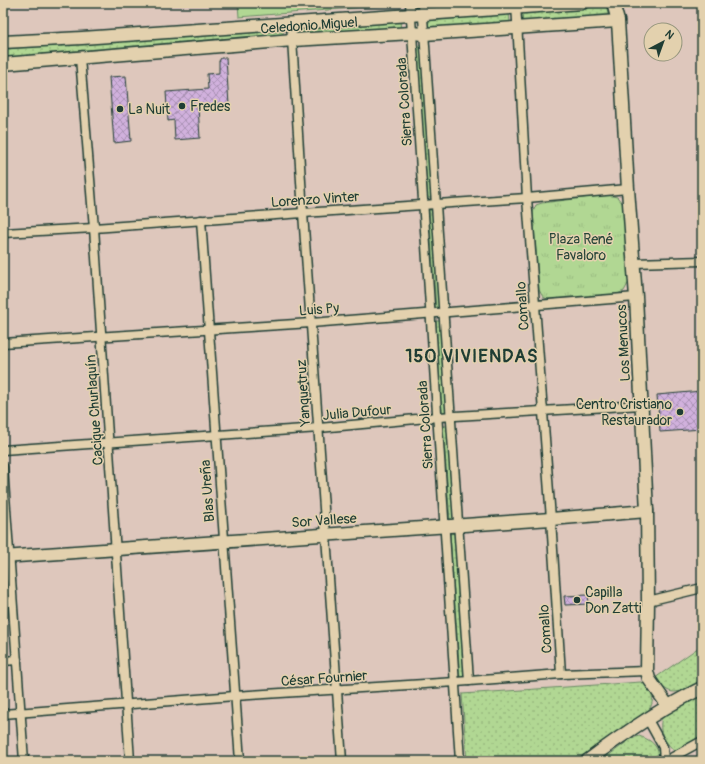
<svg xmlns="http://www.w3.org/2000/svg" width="705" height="764" font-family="Pangolin,sans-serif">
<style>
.grass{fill:url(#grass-dots);stroke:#688a64}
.park{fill:url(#park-tufts);stroke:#688a64}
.pitch{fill:#b1d793;stroke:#688a64}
.building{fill:url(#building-cross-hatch);stroke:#1f3d34}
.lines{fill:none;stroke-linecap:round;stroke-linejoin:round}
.street-casing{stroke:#1f3d34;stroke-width:11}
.secondary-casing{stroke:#1f3d34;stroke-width:15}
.street{stroke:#e3d1ae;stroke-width:8}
.secondary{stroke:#e3d1ae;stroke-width:12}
.poi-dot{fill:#1f3d34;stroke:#e3d1ae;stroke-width:1.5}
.labels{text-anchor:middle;stroke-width:3;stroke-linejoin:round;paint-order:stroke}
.street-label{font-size:14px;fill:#1f3d34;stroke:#e3d1ae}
.poi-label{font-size:14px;fill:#1f3d34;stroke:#e3d1ae;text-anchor:start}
.park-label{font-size:14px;fill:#264539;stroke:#e3d1ae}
.district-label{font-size:18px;font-weight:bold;letter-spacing:1px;fill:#1f3d34;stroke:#e3d1ae}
</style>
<defs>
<pattern id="grass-dots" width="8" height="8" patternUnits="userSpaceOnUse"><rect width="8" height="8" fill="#b1d793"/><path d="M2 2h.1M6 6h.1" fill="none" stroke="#98b97f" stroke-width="1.8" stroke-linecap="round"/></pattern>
<pattern id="park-tufts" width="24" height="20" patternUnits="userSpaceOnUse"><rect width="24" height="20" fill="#b1d793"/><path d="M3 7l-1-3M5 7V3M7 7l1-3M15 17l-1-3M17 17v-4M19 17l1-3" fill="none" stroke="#98b97f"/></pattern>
<pattern id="building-cross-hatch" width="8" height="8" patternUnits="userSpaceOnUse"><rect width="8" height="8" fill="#d1b1dd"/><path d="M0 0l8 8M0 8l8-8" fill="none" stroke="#a991b4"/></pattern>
</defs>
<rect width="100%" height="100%" fill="#dec7bc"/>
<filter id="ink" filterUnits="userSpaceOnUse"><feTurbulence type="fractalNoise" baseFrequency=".025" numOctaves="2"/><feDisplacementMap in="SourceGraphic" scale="8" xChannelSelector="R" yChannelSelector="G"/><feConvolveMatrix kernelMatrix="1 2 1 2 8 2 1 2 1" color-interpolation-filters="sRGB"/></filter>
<g filter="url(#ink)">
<g class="grass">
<polygon points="607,6 608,17 522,23 522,12"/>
<polygon points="509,13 510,23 429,30 428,21"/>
<polygon points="400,21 401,31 296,38 295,29"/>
<polygon points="283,29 283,39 3,59 3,49"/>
<polygon points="421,45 433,198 428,198 416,46"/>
<polygon points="429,210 433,210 440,308 436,309"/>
<polygon points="436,321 440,321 446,413 442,413"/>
<polygon points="443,426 448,426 454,520 450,520"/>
<polygon points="455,533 465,679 460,679 450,534"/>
<path d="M702,645V680C680,690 673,702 655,678Z"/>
<path d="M641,682C650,687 656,698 650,708C649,710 645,713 643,715L591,751L578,761H467L462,694Z"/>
<path d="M702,694V735L675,752C664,739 658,735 662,716Z"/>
<path d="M639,736C650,740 654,742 659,753L649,761H601L632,738Z"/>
</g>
<polygon class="park" points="607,195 617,197 624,205 629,282 624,291 615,295 550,300 543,297 539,290 533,212 536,205 542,203"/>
<polygon class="pitch" points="238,3 403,3 403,4 239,17"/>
<g class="building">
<polygon points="221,58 226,58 229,105 198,107 200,138 175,140 174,120 168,121 166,92 208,89 207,74 219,73 219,61"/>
<polygon points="126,76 131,141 114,143 109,77"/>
<polygon points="702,391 702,429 660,432 657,395"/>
<polygon points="588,595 589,604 565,605 564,596"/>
</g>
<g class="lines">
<defs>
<g id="street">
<polyline points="410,3 460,761"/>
<polyline points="422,3 469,681"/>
<polyline points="516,4 527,198 551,519 561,674"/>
<polyline points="291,23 303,213 342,761"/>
<polyline points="80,58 94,228 130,761"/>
<polyline points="201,220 240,761"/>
<polyline points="3,233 94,228 303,213 527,198 628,189"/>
<polyline points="634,263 702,261"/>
<polyline points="3,343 311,323 636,297"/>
<polyline points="3,450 319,428 438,417 642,405"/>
<polyline points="3,467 24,761"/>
<polyline points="648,601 702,588"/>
<polyline points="3,661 17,660"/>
<polyline points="3,714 235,696 456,682 561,674 647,671"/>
<polyline points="647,718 663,747 664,761"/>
<polyline points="671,758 702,741"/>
</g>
<g id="secondary">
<polyline points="613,3 618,21 628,189 636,297 647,511 648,601 647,671 649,679 668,706"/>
<polyline points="3,42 82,38 582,3"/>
<polyline points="3,64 293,40 412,33 424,34 618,21"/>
<polyline points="3,557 551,519 647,511"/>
<path d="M587,761C623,734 661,708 702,688"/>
</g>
</defs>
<use href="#street" class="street-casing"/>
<use href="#secondary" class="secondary-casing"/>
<use href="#street" class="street"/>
<use href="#secondary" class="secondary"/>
</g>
</g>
<g class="poi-dot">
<circle cx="182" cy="106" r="4"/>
<circle cx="120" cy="109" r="4"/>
<circle cx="680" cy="412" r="4"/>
<circle cx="577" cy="600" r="4"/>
</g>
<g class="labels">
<g class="street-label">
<text transform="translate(309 25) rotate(-4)" y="5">Celedonio Miguel</text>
<text transform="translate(404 102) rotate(-94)" y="5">Sierra Colorada</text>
<text transform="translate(315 199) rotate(-4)" y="5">Lorenzo Vinter</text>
<text transform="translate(522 306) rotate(-94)" y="5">Comallo</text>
<text transform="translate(319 309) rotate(-4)" y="5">Luis Py</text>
<text transform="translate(623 343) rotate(-93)" y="5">Los Menucos</text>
<text transform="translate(303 393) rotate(-94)" y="5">Yanquetruz</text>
<text transform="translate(94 410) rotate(-94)" y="5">Cacique Churlaquín</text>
<text transform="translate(357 412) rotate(-5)" y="5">Julia Dufour</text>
<text transform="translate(425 425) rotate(-94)" y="5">Sierra Colorada</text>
<text transform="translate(207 491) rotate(-94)" y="5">Blas Ureña</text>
<text transform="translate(324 520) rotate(-4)" y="5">Sor Vallese</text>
<text transform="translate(545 629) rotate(-94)" y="5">Comallo</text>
<text transform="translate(324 678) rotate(-4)" y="5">César Fournier</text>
</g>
<g class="poi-label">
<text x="190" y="111">Fredes</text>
<text x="128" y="114">La Nuit</text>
<text x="672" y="409" text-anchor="end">Centro Cristiano<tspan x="672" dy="16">Restaurador</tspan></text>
<text x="585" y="597">Capilla<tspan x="585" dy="16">Don Zatti</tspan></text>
</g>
<g class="park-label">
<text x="581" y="244">Plaza René<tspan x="581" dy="16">Favaloro</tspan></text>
</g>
<g class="district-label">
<text x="472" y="362">150 VIVIENDAS</text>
</g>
</g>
<rect width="705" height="764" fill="none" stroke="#e3d1ae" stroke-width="16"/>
<rect x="8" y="8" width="689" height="748" fill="none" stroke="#1f3d34" stroke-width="1.5" filter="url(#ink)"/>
<g transform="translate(663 42) rotate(41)"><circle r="19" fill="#e3d1ae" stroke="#95967d"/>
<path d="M0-3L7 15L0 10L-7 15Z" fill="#1f3d34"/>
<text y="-6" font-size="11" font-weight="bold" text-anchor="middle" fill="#1f3d34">N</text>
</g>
</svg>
